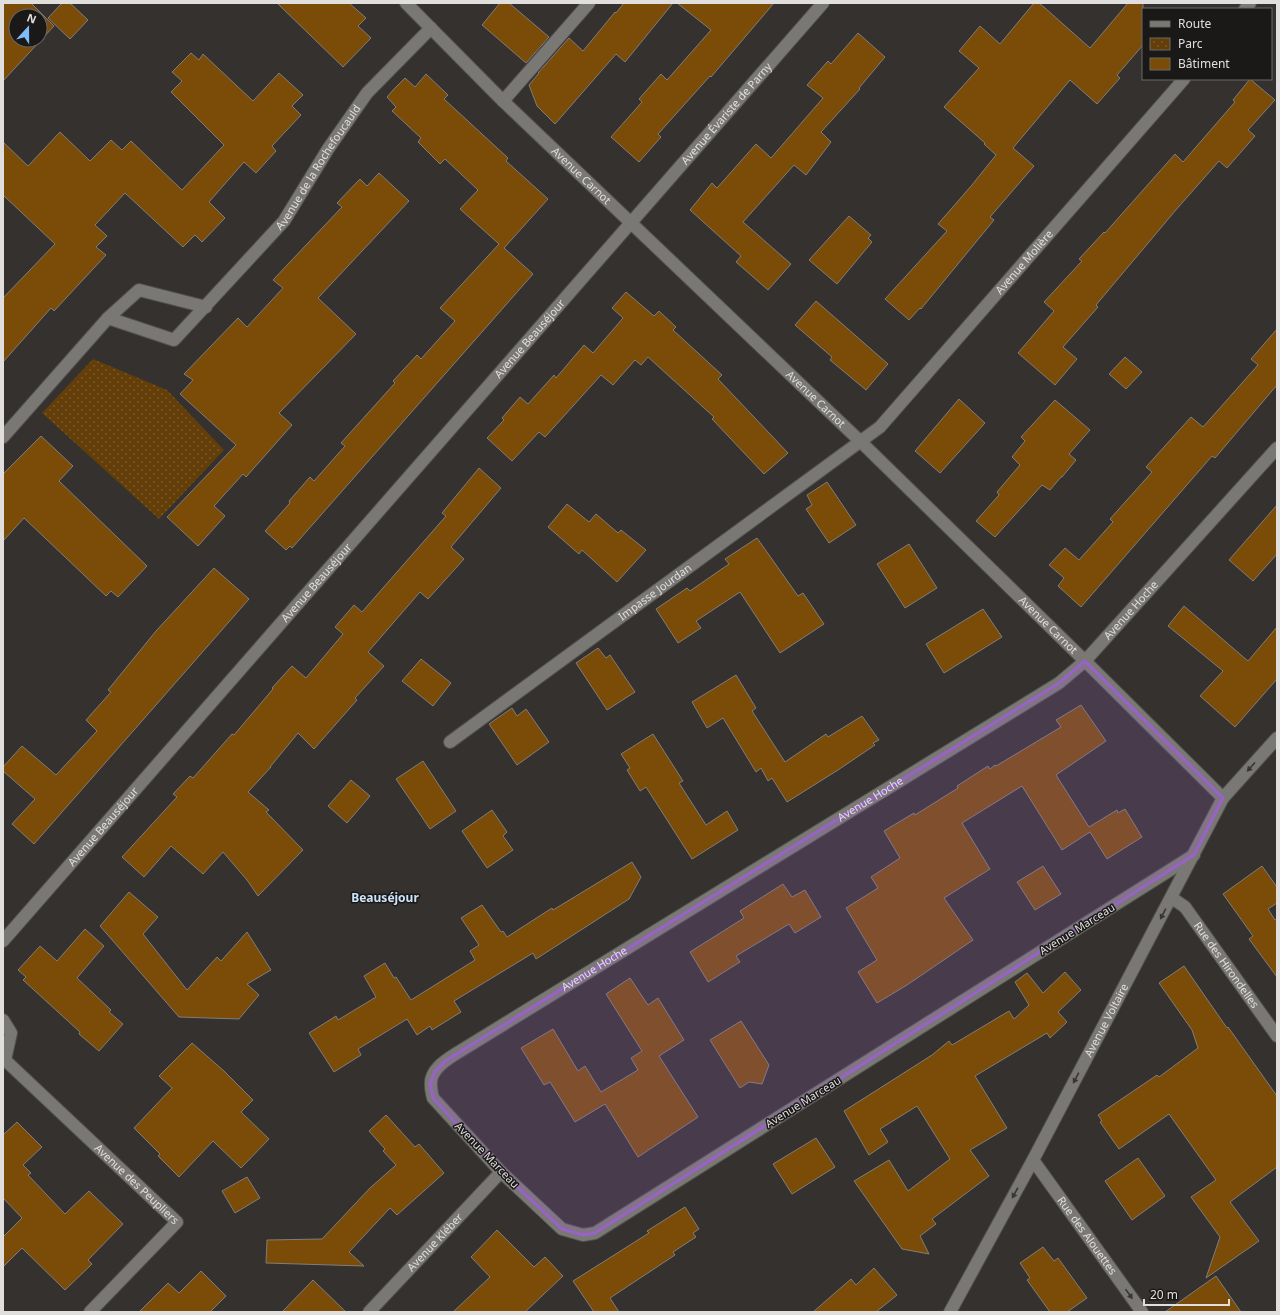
<svg xmlns="http://www.w3.org/2000/svg" width="1280" height="1315" font-family="'Noto Sans',sans-serif">
<style>
.park{fill:url(#park-dots)}
.building{fill:#7a4c08;stroke:#807d7a;fill-rule:evenodd}
.lines{fill:none;stroke-linecap:round;stroke-linejoin:round}
.street-casing{stroke:#52504e;stroke-width:14}
.street{stroke:#7a7875;stroke-width:12}
.oneway{fill:#373634}
.marked{fill:#9962c8;fill-opacity:0.2;stroke:#9962c8;stroke-width:3;stroke-linejoin:round}
.labels{text-anchor:middle;stroke-width:3;stroke-linejoin:round;paint-order:stroke}
.street-label{font-size:11px;fill:#e0dfdd;stroke:#1a1918}
.neighbourhood-label{font-size:12px;font-weight:bold;fill:#cce3fa;stroke:#1a1918}
</style>
<defs>
<pattern id="park-dots" width="8" height="8" patternUnits="userSpaceOnUse"><rect width="8" height="8" fill="#643e09"/><path d="M2 2h.1M6 6h.1" fill="none" stroke="#7a592c" stroke-width="1.8" stroke-linecap="round"/></pattern>
</defs>
<rect width="100%" height="100%" fill="#34312e"/>
<polygon class="park" points="93,359 167,390 224,450 159,519 42,413"/>
<g class="building">
<path d="M3,3H31L54,26L3,81ZM16,16H40V40H16Z"/>
<polygon points="62,3 70,3 88,20 70,39 48,18"/>
<polygon points="277,3 349,3 366,18 358,26 371,38 343,67"/>
<polygon points="500,3 509,3 549,37 526,63 482,25"/>
<polygon points="624,3 673,3 625,62 616,54 555,124 537,106 529,85 539,73 538,73 569,38 583,51 615,12 616,13"/>
<polygon points="677,3 774,3 711,77 710,76 658,134 661,137 639,162 611,137 642,102 639,99 661,74 667,80 711,30"/>
<polygon points="1034,3 1039,3 1045,8 1090,48 1128,3 1143,3 1143,45 1117,75 1120,78 1097,104 1070,80 1039,117 1013,148 1034,166 990,217 994,220 921,309 920,308 909,320 885,299 947,231 938,224 972,185 996,155 984,144 985,143 944,107 979,68 959,51 980,26 1000,44"/>
<polygon points="858,33 885,57 859,88 860,89 821,132 831,142 806,175 794,165 743,222 791,264 768,290 736,262 741,256 690,210 712,183 717,188 756,144 771,158 823,98 807,85 828,61 831,64"/>
<polygon points="191,53 199,60 203,54 253,101 279,73 303,95 292,106 301,115 272,146 276,151 256,173 244,162 209,202 225,218 202,242 195,235 183,247 125,193 95,225 107,236 96,247 106,255 54,311 51,308 3,362 3,298 55,244 3,195 3,142 28,166 60,132 90,161 111,140 122,150 131,141 182,190 224,145 171,92 182,81 172,72"/>
<polygon points="426,74 448,95 444,99 508,158 506,161 548,199 504,248 533,274 292,548 290,546 286,550 265,531 290,503 289,501 310,477 314,481 345,446 341,443 395,383 393,381 417,355 421,359 455,321 440,308 499,244 460,209 478,190 445,159 440,164 418,142 421,138 392,111 396,107 387,97 394,89 405,78 415,87"/>
<polygon points="1250,79 1275,100 1248,130 1255,136 1227,168 1219,161 1175,211 1096,305 1098,307 1063,347 1077,359 1055,385 1018,353 1054,311 1044,302 1082,261 1079,259 1104,232 1105,233 1175,154 1183,162 1235,102 1233,100"/>
<polygon points="379,173 409,201 318,298 356,334 279,413 292,425 246,477 243,474 214,506 225,516 198,546 167,517 236,445 180,394 193,380 184,374 238,318 247,327 283,288 273,280 342,207 337,203 360,179 367,186"/>
<polygon points="849,216 871,235 868,238 872,242 837,284 809,260"/>
<polygon points="626,292 654,316 659,311 676,327 673,330 722,375 718,379 788,453 764,474 712,419 714,417 648,357 641,365 635,360 613,385 601,375 545,437 539,432 512,461 487,438 504,420 502,418 520,397 528,404 554,375 556,378 584,345 593,353 623,318 612,308"/>
<polygon points="816,301 888,364 866,390 830,360 832,357 795,325"/>
<polygon points="1277,329 1277,385 1215,458 1212,456 1081,607 1058,586 1064,578 1049,565 1065,548 1079,560 1113,522 1110,519 1152,472 1146,467 1191,417 1203,427 1258,365 1251,359"/>
<polygon points="1125,357 1142,372 1126,389 1109,374"/>
<polygon points="959,399 985,423 940,473 915,451"/>
<polygon points="1055,400 1090,430 1069,454 1076,460 1062,477 1061,477 1050,490 1042,485 995,537 976,521 999,495 997,492 1020,465 1012,457 1025,441 1021,437"/>
<polygon points="41,436 73,466 59,481 147,566 118,597 111,591 106,596 24,518 3,541 3,474"/>
<polygon points="479,468 501,488 451,547 464,559 428,599 420,592 368,652 384,666 355,698 357,700 314,749 298,733 270,767 271,767 248,792 269,810 266,812 303,850 258,896 247,880 223,852 203,874 171,846 144,877 122,857 177,797 173,794 190,776 193,778 232,734 234,735 273,689 272,688 292,666 306,678 343,634 335,627 354,605 362,612 446,516 442,513"/>
<polygon points="827,482 856,525 829,543 806,509 812,505 807,495"/>
<polygon points="567,504 589,522 596,514 618,533 621,530 646,550 617,582 582,550 579,554 548,527"/>
<polygon points="1277,505 1277,554 1253,581 1229,560"/>
<polygon points="757,538 798,596 803,593 824,624 780,653 740,592 696,621 701,628 678,643 656,609 687,588 690,591 729,564 725,559"/>
<polygon points="909,544 937,588 905,608 877,564"/>
<polygon points="214,568 249,599 34,844 12,824 35,799 3,771 3,767 22,746 56,775 97,731 86,720 111,692 108,690 156,631"/>
<polygon points="1184,606 1248,661 1277,627 1277,679 1235,727 1200,696 1223,671 1168,626"/>
<polygon points="983,609 1002,637 944,673 926,644"/>
<polygon points="598,648 606,658 610,655 635,692 607,710 576,663"/>
<polygon points="421,659 451,683 433,706 402,681"/>
<polygon points="736,675 756,708 752,711 785,762 826,734 828,737 862,716 879,740 873,743 875,745 838,770 787,802 772,778 768,781 761,768 756,772 723,718 707,728 692,702"/>
<polygon points="1081,705 1106,741 1056,775 1089,827 1117,810 1118,813 1125,809 1142,837 1107,859 1090,832 1062,850 1022,786 962,823 990,869 944,898 973,940 907,985 877,1003 858,972 877,960 846,908 878,888 871,877 900,858 884,831 914,813 915,815 958,788 957,786 988,766 990,769 995,765 996,766 1061,727 1056,720"/>
<polygon points="512,708 517,716 526,709 549,742 517,765 489,724"/>
<polygon points="653,734 683,781 679,783 706,825 727,811 738,830 692,859 646,787 640,791 627,770 630,768 621,754"/>
<polygon points="423,761 456,811 430,829 396,779"/>
<polygon points="351,780 370,796 347,823 328,806"/>
<polygon points="492,810 507,832 503,836 513,850 487,868 462,831"/>
<polygon points="632,862 641,877 629,899 536,959 533,953 454,1001 461,1012 432,1030 430,1026 417,1035 407,1019 358,1049 361,1055 334,1072 309,1033 336,1016 338,1020 376,997 364,976 385,963 394,978 396,977 411,1000 475,960 470,951 479,945 461,918 482,905 501,932 503,931 507,937 552,908 553,910"/>
<polygon points="1043,866 1061,894 1035,910 1017,882"/>
<polygon points="1262,866 1277,887 1277,903 1268,909 1275,920 1277,919 1277,977 1249,939 1253,936 1223,894"/>
<polygon points="783,884 792,897 805,890 821,917 795,933 789,924 736,956 740,962 708,982 690,952 744,918 740,911"/>
<polygon points="129,892 158,917 143,934 187,990 217,957 221,961 247,932 271,970 247,984 259,995 239,1019 179,1017 100,926"/>
<polygon points="85,929 104,946 77,978 111,1010 109,1012 123,1024 99,1051 79,1034 80,1032 23,980 26,977 18,970 40,946 57,961"/>
<polygon points="1184,966 1227,1028 1228,1027 1277,1096 1277,1167 1230,1202 1259,1241 1206,1278 1220,1237 1191,1197 1216,1180 1169,1114 1119,1149 1100,1122 1102,1121 1098,1115 1157,1075 1159,1077 1198,1048 1192,1030 1159,983"/>
<polygon points="1065,972 1081,990 1058,1012 1067,1022 1050,1038 1047,1033 975,1076 1007,1128 970,1150 989,1176 932,1219 936,1224 920,1236 929,1254 902,1249 854,1181 889,1160 908,1191 950,1159 917,1106 880,1129 888,1142 869,1155 844,1111 932,1055 949,1041 952,1045 1009,1011 1014,1019 1029,1005 1015,982 1027,973 1043,993"/>
<polygon points="630,978 648,1005 658,998 684,1040 659,1056 698,1117 638,1157 605,1104 575,1122 550,1082 544,1085 521,1048 553,1029 578,1071 585,1066 601,1092 638,1070 631,1058 642,1051 606,994"/>
<polygon points="741,1021 769,1065 762,1084 749,1082 740,1088 710,1040"/>
<polygon points="192,1043 224,1071 253,1100 241,1112 269,1139 241,1168 213,1141 179,1177 158,1156 160,1154 134,1128 172,1088 159,1076"/>
<polygon points="386,1115 415,1147 419,1144 444,1173 397,1215 390,1208 349,1252 364,1266 266,1263 267,1240 322,1239 370,1188 396,1165 383,1151 385,1149 369,1131"/>
<polygon points="17,1122 42,1147 23,1165 31,1173 28,1175 65,1214 89,1191 123,1224 88,1260 92,1264 65,1290 22,1248 3,1267 3,1237 22,1218 4,1199 3,1200 3,1135"/>
<polygon points="816,1138 835,1167 792,1194 773,1164"/>
<polygon points="1138,1158 1165,1196 1132,1220 1105,1181"/>
<polygon points="247,1177 260,1198 235,1213 222,1191"/>
<polygon points="685,1207 699,1229 693,1233 696,1237 673,1252 675,1255 610,1298 619,1312 594,1312 573,1281 649,1233 647,1231"/>
<polygon points="497,1230 534,1267 545,1257 563,1276 525,1312 453,1312 490,1277 471,1257"/>
<polygon points="1043,1247 1054,1261 1058,1258 1087,1298 1067,1312 1050,1312 1027,1280 1030,1278 1020,1263"/>
<polygon points="874,1268 897,1295 876,1312 813,1312 851,1279 856,1285"/>
<polygon points="201,1271 226,1296 210,1312 139,1312 168,1283 179,1293"/>
<polygon points="1216,1276 1241,1312 1165,1312"/>
<polygon points="313,1280 346,1312 282,1312"/>
</g>
<g class="lines">
<defs>
<g id="street">
<path id="s1" d="M406,3L503,101L861,442L1085,661L1223,798"/>
<polyline points="1245,9 1250,3"/>
<polyline points="503,101 589,3"/>
<polyline points="108,318 139,290 206,307"/>
<path id="s2" d="M3,437L108,318L174,340L284,221L328,149L367,93L431,28"/>
<path id="s3" d="M450,742L880,427L1184,79"/>
<path id="s4" d="M1194,855L595,1233L583,1235L562,1229L501,1172L433,1098C432,1094 431,1090 431,1086C429,1070 446,1060 457,1053L1059,683L1085,661L1277,448"/>
<path id="s5" d="M1172,898L1185,907L1277,1036"/>
<path id="s6" d="M3,941L823,3"/>
<polyline points="3,1020 11,1033 5,1060"/>
<path id="s7" d="M5,1060L177,1222L90,1312"/>
<path id="s8" d="M1033,1160L1142,1312"/>
<path id="s9" d="M369,1312L501,1172"/>
<path id="s10" d="M950,1312L1033,1160L1223,798L1277,738"/>
</g>
</defs>
<use href="#street" class="street-casing"/>
<use href="#street" class="street"/>
</g>
<defs><path id="oneway-solid" d="M-6-.8H1V-3.2L6.5 0L1 3.2V.8H-6Z"/></defs>
<g class="oneway">
<use href="#oneway-solid" transform="translate(1251 767) rotate(132)"/>
<use href="#oneway-solid" transform="translate(1163 914) rotate(118)"/>
<use href="#oneway-solid" transform="translate(1076 1078) rotate(118)"/>
<use href="#oneway-solid" transform="translate(1015 1193) rotate(119)"/>
<use href="#oneway-solid" transform="translate(1129 1294) rotate(54)"/>
</g>
<path class="marked" d="M1085,661L1223,798L1194,855L595,1233L583,1235L562,1229L501,1172L433,1098L430,1084L435,1071L445,1061L1059,683Z"/>
<g class="labels">
<g class="street-label">
<text dy="4" stroke="none"><textPath href="#s6" startOffset="1099">Avenue Évariste de Parny</textPath></text>
<text dy="4" stroke="none"><textPath href="#s2" startOffset="454">Avenue de la Rochefoucauld</textPath></text>
<text dy="4" stroke="none"><textPath href="#s1" startOffset="246">Avenue Carnot</textPath></text>
<text dy="4" stroke="none"><textPath href="#s3" startOffset="752">Avenue Molière</textPath></text>
<text dy="4" stroke="none"><textPath href="#s6" startOffset="800">Avenue Beauséjour</textPath></text>
<text dy="4" stroke="none"><textPath href="#s1" startOffset="570">Avenue Carnot</textPath></text>
<text dy="4" stroke="none"><textPath href="#s6" startOffset="476">Avenue Beauséjour</textPath></text>
<text dy="4" stroke="none"><textPath href="#s3" startOffset="254">Impasse Jourdan</textPath></text>
<text dy="4" stroke="none"><textPath href="#s4" startOffset="1792">Avenue Hoche</textPath></text>
<text dy="4" stroke="none"><textPath href="#s1" startOffset="894">Avenue Carnot</textPath></text>
<text dy="4" stroke="none"><textPath href="#s4" startOffset="1468">Avenue Hoche</textPath></text>
<text dy="4" stroke="none"><textPath href="#s6" startOffset="152">Avenue Beauséjour</textPath></text>
<text transform="translate(1077 929) rotate(-32)" y="4">Avenue Marceau</text>
<text dy="4" stroke="none"><textPath href="#s5" startOffset="87">Rue des Hirondelles</textPath></text>
<text dy="4" stroke="none"><textPath href="#s4" startOffset="1144">Avenue Hoche</textPath></text>
<text dy="4" stroke="none"><textPath href="#s10" startOffset="331">Avenue Voltaire</textPath></text>
<text transform="translate(803 1102) rotate(-32)" y="4">Avenue Marceau</text>
<text transform="translate(487 1155) rotate(46)" y="4">Avenue Marceau</text>
<text dy="4" stroke="none"><textPath href="#s7" startOffset="181">Avenue des Peupliers</textPath></text>
<text dy="4" stroke="none"><textPath href="#s8" startOffset="93">Rue des Alouettes</textPath></text>
<text dy="4" stroke="none"><textPath href="#s9" startOffset="96">Avenue Kléber</textPath></text>
</g>
<g class="neighbourhood-label">
<text x="385" y="902">Beauséjour</text>
</g>
</g>
<rect width="1280" height="1315" fill="none" stroke="#e0dfdd" stroke-width="8"/>
<rect x="1142" y="8" width="130" height="72" fill="#1a1918" stroke="#696867"/>
<rect x="1150" y="21" width="20" height="6" fill="#7a7875" stroke="#696867"/>
<text x="1178" y="28" font-size="12" fill="#e0dfdd">Route</text>
<rect x="1150" y="38" width="20" height="12" fill="url(#park-dots)" stroke="#696867"/>
<text x="1178" y="48" font-size="12" fill="#e0dfdd">Parc</text>
<rect x="1150" y="58" width="20" height="12" fill="#7a4c08" stroke="#696867"/>
<text x="1178" y="68" font-size="12" fill="#e0dfdd">Bâtiment</text>
<g transform="translate(28 28) rotate(21)"><circle r="19" fill="#1a1918" stroke="#696867"/>
<path d="M0-3L7 15L0 10L-7 15Z" fill="#7fbdfa"/>
<text y="-6" font-size="11" font-weight="bold" text-anchor="middle" fill="#e0dfdd">N</text>
</g>
<path d="M1144 1299v6h85v-6" fill="none" stroke="#e0dfdd" stroke-width="2"/>
<text x="1150" y="1299" font-size="12" fill="#e0dfdd" stroke="#1a1918" stroke-width="3" paint-order="stroke">20 m</text>
</svg>
